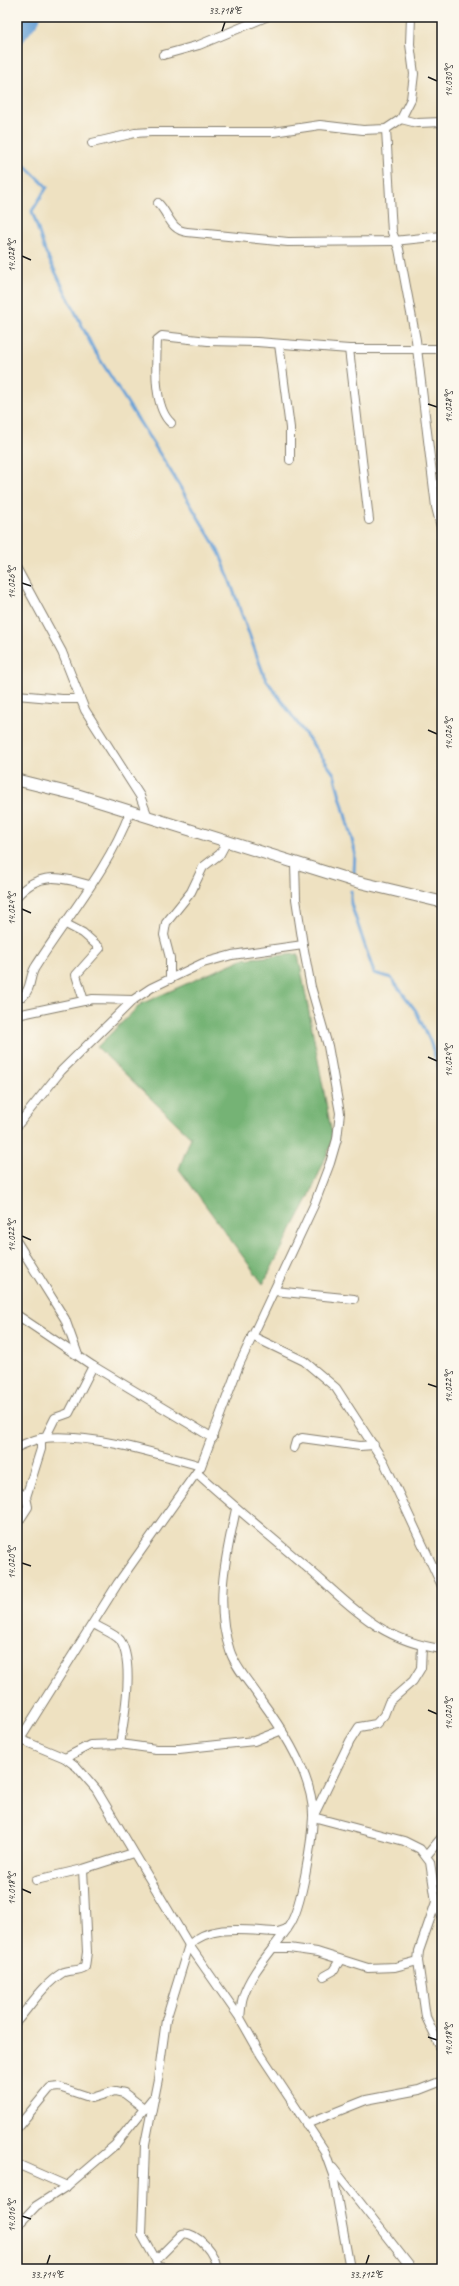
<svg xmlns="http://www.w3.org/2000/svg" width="459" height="2286" font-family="Caveat,sans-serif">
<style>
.forest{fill:#74b374;stroke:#486848}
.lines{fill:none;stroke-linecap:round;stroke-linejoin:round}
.stream{stroke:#68a1d7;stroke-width:3}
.river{stroke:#68a1d7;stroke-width:17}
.street-casing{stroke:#857e6e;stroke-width:10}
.secondary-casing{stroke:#857e6e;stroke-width:13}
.street{stroke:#fff;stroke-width:8}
.secondary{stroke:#fff;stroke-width:11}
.ticks{fill:none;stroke:#1c1c1c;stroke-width:1.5}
.neatline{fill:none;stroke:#1c1c1c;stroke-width:1.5}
.ticks-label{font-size:10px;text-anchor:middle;fill:#1c1c1c}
</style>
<rect width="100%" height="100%" fill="#fbf7ec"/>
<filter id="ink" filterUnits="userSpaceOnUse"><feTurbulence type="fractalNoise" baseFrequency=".025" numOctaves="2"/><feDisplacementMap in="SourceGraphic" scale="8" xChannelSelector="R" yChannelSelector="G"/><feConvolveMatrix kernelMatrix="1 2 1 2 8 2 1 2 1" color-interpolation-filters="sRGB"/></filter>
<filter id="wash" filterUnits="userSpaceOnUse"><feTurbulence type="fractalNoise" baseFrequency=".012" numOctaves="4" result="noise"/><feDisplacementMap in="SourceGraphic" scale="16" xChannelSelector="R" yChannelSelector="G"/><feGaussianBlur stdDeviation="0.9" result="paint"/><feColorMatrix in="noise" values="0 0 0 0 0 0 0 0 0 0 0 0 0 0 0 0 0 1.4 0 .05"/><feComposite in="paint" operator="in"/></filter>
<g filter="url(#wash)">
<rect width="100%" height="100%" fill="#eee1c1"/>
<polygon class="forest" points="298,954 333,1140 309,1197 263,1284 179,1169 191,1137 97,1047 141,1004 242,959"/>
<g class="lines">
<g class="stream">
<polyline points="17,158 47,187 32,211 45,251 94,350 170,470 220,554 265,678 334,774 355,851 354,873"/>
<polyline points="351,891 351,904 374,973 391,978 416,1011 430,1041 442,1078"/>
<polyline points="440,1156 442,1145"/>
</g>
<polyline class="river" points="17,36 32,17"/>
</g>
</g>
<g filter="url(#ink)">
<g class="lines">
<defs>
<g id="street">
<polyline points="163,55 199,45 266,17"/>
<polyline points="401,119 417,123 442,122"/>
<polyline points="386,129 392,232 399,249 416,340 436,507 442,531"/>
<polyline points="92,143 135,133 151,132 273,132 320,125 363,130 386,129 401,119 411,99 414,74 410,44 411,17"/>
<path d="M158,203C169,214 170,230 187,232L288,242L394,241L442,236"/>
<polyline points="279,344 290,428 290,460"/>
<polyline points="349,349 369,520"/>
<path d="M171,423C153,407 156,363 157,340L162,336L208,341L257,342L349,349H442"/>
<polyline points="17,569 62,652 85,710 140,796 148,817"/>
<polyline points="17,695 62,699 79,699"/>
<path d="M17,896C39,871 60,877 89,885"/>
<polyline points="64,923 83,933 100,948 76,975 84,1001"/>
<polyline points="170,979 170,958 164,935 166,923 191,892 203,867 220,854 227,841"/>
<path d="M17,996H23C32,989 29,975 36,966C68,916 109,868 130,812"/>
<polyline points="17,1015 93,999 133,1000"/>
<polyline points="17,1126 61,1071 133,1000 151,988 203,963 232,955 303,945"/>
<polyline points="17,1242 65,1319 78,1355"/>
<polyline points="274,1291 354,1299"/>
<polyline points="17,1315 93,1366 213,1438"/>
<polyline points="252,1336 304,1361 336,1388 384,1462 442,1586"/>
<polyline points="45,1438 55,1418 69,1413 93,1366"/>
<path d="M17,1447C25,1444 34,1439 43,1438C91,1433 155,1453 201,1466"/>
<polyline points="294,1448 296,1441 302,1438 360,1446 374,1445"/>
<path d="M197,1473C230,1503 264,1531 298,1560C347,1600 374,1640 442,1649"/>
<polyline points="17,1491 26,1497 28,1507 17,1524"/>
<polyline points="26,1497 41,1449 41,1438"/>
<path d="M236,1509C226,1556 214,1603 230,1651C236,1669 251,1684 261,1700C283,1730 314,1778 313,1817C312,1840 302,1908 289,1926C274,1949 251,1971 243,1997C241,2003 241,2011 240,2018"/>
<path d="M94,1624C101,1629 115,1634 120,1640C135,1662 124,1719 120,1744"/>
<polyline points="422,1647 421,1668 413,1681 389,1702 384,1715 376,1724 359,1727 350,1741 313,1817 404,1841 420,1849 430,1862 436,1902 442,1917"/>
<polyline points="17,1738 65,1758 77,1767 96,1789 189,1945 240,2018 261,2055 324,2150 333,2175 350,2269"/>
<polyline points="17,1744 118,1583 201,1466 239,1365 314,1205 330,1163 337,1139 340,1113 328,1046 311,987 303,945 296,899 295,863"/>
<polyline points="65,1758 90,1745 120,1744 156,1749 179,1749 254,1741 282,1730"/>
<polyline points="427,1855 442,1837"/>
<polyline points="36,1880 83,1869 133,1853"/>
<polyline points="436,1902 419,1951 418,1961 426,2017 442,2051"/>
<polyline points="274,1948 289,1948 317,1952 368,1968 395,1967 418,1961"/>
<polyline points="324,1976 333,1971 340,1960"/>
<path d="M17,2021C30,2006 44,1984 62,1973C69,1969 78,1972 85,1967L87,1952L83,1869"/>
<polyline points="306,2124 366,2100 419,2090 442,2081"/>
<polyline points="17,2128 50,2088 59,2087 92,2098 115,2091 124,2093 145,2109"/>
<polyline points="17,2164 67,2186"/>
<polyline points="333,2168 412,2269"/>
<polyline points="17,2226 36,2206 67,2186 115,2145 152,2099"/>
<path d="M156,2260L182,2234C196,2230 218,2256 216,2269"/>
<polyline points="159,2267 173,2269"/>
<path d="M158,2269L156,2260L142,2235L145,2144L158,2079L166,2020L189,1945C212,1923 248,1931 278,1932L287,1929"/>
</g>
<polyline id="secondary" points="17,780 78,795 354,881 442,902"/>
</defs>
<use href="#street" class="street-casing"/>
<use href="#secondary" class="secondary-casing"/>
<use href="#street" class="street"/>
<use href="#secondary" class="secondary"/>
</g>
</g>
<path class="ticks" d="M222,31L225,22M428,77L437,81M22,256L31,260M428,404L437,407M22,583L31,586M428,730L437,734M22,909L31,913M428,1057L437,1061M22,1236L31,1240M428,1384L437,1387M22,1563L31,1566M428,1710L437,1714M22,1889L31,1893M428,2037L437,2040M22,2216L31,2219M47,2264L50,2255M366,2264L369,2255"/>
<rect width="459" height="2286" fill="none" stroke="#fbf7ec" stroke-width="44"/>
<rect x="22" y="22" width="415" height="2242" class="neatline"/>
<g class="ticks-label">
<text x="225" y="14">33.718°E</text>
<text transform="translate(448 81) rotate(-90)" y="4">14.030°S</text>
<text transform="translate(11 256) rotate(-90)" y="4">14.028°S</text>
<text transform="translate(448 407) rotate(-90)" y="4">14.028°S</text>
<text transform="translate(11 583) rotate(-90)" y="4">14.026°S</text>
<text transform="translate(448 734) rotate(-90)" y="4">14.026°S</text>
<text transform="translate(11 909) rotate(-90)" y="4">14.024°S</text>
<text transform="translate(448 1061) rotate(-90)" y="4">14.024°S</text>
<text transform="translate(11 1236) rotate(-90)" y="4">14.022°S</text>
<text transform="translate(448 1387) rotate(-90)" y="4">14.022°S</text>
<text transform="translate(11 1563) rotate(-90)" y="4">14.020°S</text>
<text transform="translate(448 1714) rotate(-90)" y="4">14.020°S</text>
<text transform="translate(11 1889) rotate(-90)" y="4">14.018°S</text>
<text transform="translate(448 2040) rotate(-90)" y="4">14.018°S</text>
<text transform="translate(11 2216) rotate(-90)" y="4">14.016°S</text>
<text x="47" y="2278">33.714°E</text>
<text x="366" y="2278">33.712°E</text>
</g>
</svg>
